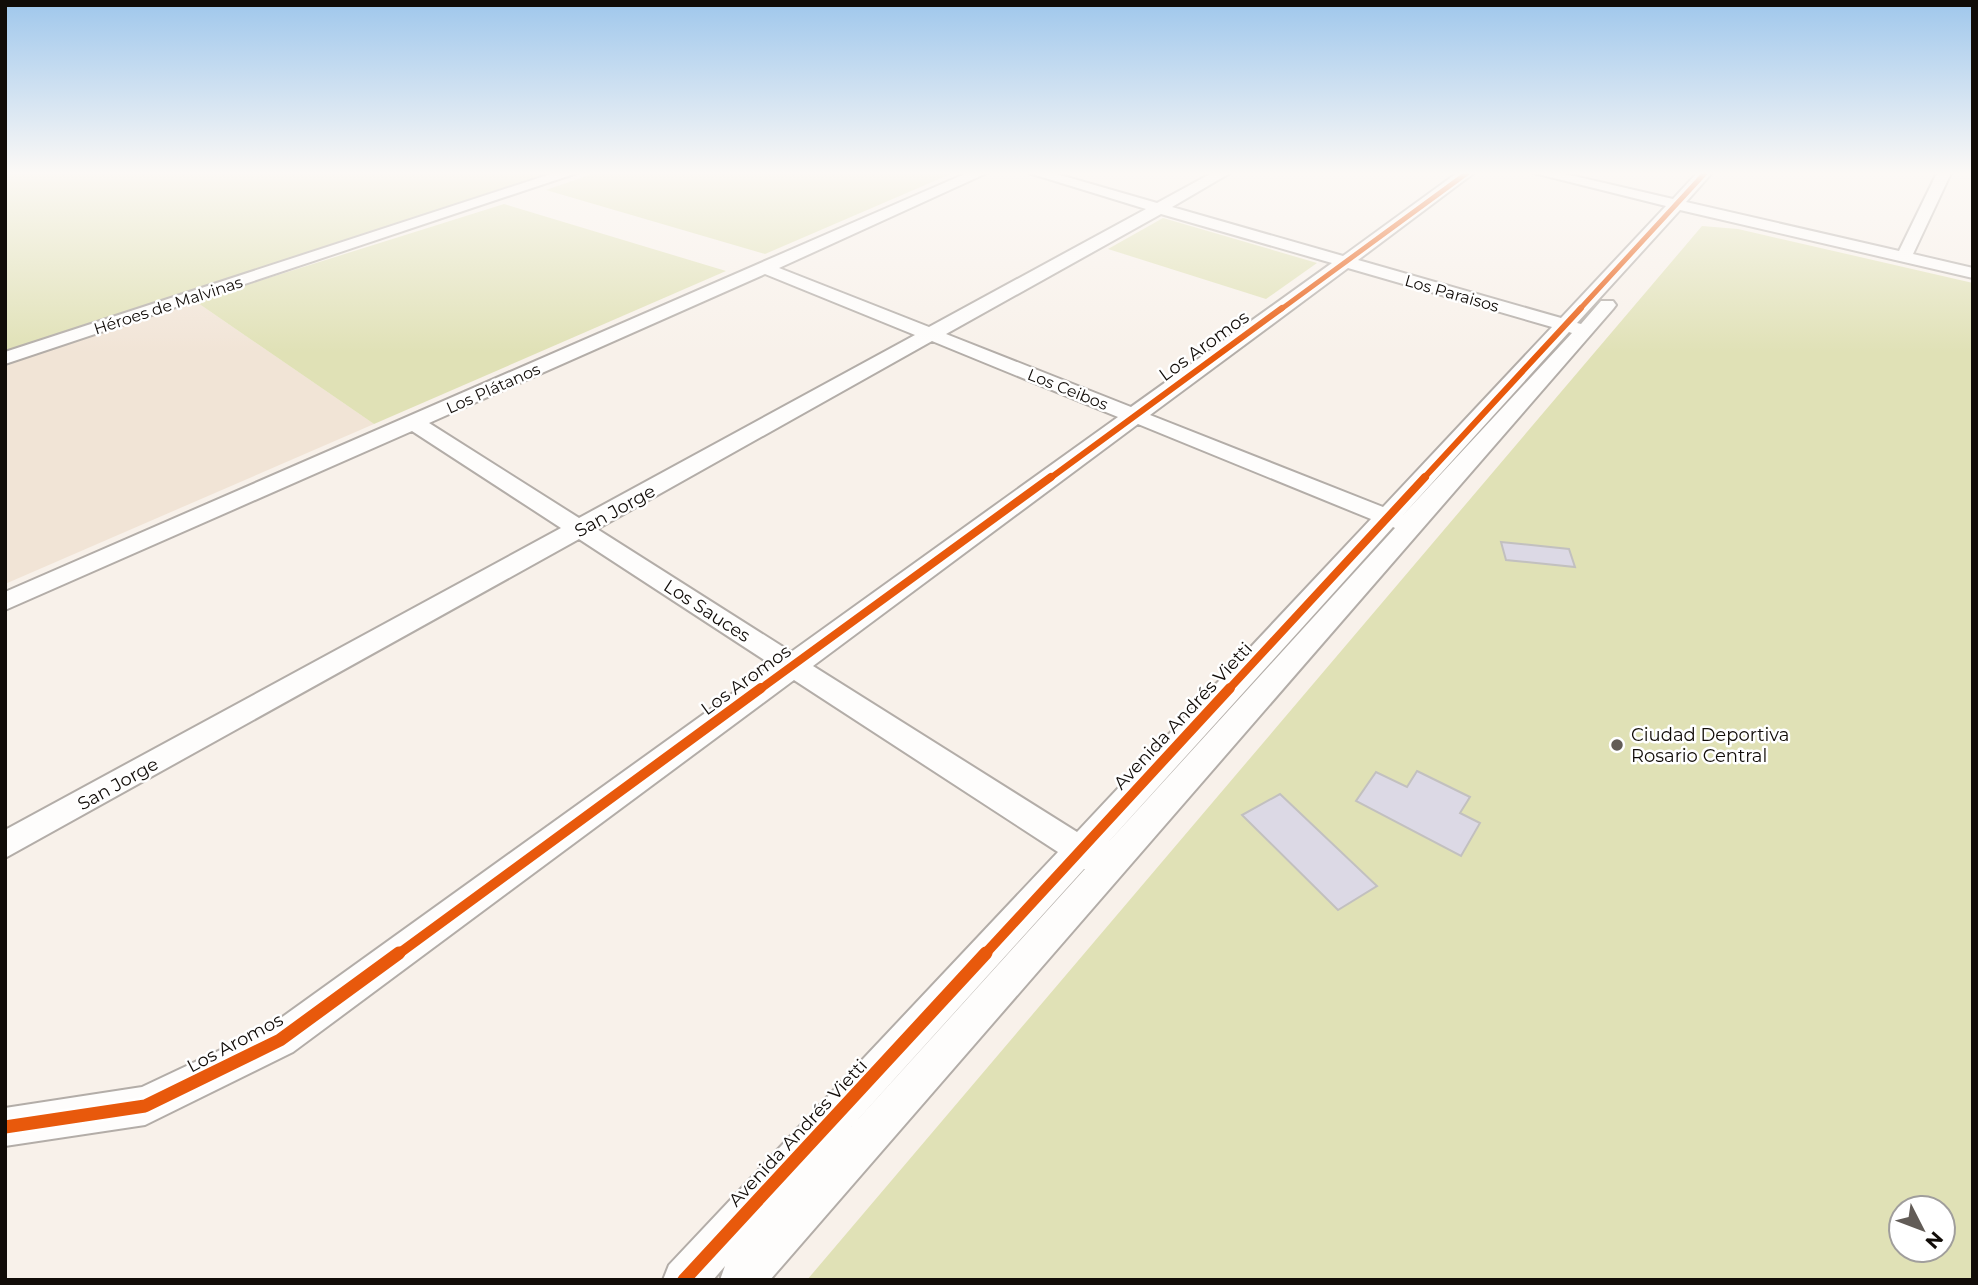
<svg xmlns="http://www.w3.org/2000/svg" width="1978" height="1285" font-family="Montserrat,sans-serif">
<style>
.built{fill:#f1e4d6}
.green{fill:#e0e1b6;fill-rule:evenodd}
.building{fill:#dcd9e5;stroke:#c2c0bf;stroke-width:2}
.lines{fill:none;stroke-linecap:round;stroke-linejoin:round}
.minor-casing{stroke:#b3ada8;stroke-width:4}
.minor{fill:#fefdfc;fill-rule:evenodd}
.cycleway-far4-casing{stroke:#fff;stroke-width:8}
.cycleway-far3-casing{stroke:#fff;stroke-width:10}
.cycleway-far2-casing{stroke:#fff;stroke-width:12}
.cycleway-far1-casing{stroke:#fff;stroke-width:15}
.cycleway-casing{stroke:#fff;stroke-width:18}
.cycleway-far4{stroke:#e8590c;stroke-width:5}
.cycleway-far3{stroke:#e8590c;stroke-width:6}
.cycleway-far2{stroke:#e8590c;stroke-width:8}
.cycleway-far1{stroke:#e8590c;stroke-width:10}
.cycleway{stroke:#e8590c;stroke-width:13}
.poi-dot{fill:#625c57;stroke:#fff;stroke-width:2.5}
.labels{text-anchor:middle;stroke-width:5;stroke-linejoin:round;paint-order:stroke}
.far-street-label{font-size:16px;fill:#110c08;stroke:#fff}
.street-label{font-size:18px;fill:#110c08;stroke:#fff}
.poi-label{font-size:18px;fill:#110c08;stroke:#fff;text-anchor:start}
</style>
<rect width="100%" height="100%" fill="#f8f1ea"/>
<polygon class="built" points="195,301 374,424 5,584 5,364"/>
<g class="green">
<polygon points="5,173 557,173 5,352"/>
<polygon points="595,173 953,173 765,254 546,190"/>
<polygon points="504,204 726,271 374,424 195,301"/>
<polygon points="1163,218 1317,263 1266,299 1108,249"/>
<path d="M1702,226L1738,229L1973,283V1280H807ZM1901,1208H1943V1250H1901Z"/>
</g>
<g class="building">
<polygon points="1501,542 1569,549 1575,567 1506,560"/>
<polygon points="1417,771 1470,797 1460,813 1480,823 1461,856 1356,801 1376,772 1407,787"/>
<polygon points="1280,794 1377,886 1338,910 1242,815"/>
</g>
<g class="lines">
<defs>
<g id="minor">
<polygon points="554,173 577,173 5,364 5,352"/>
<path d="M967,173H987L779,268L929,327L1146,209L1029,173H1053L1157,203L1212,173H1230L1172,207L1343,256L1457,173H1474L1358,260L1561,318L1666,206L1534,173H1561L1673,199L1697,173H1712L1686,202L1899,251L1937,173H1951L1913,254L1973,268V278L1680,210L1577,323L1581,324L1601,301H1613L1616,305L1613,309L770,1280H720L725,1266L713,1280H663L669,1265L1058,852L794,680L293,1052L145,1125L5,1146V1108L142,1087L267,1028L772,665L579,539L5,858V830L561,528L412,431L5,610V592ZM1161,214L1332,263L1131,407L946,334ZM1348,268L1552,327L1383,507L1150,415ZM765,274L915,335L579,518L429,423ZM1569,332L1572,333L1403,515ZM932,341L1118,417L791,652L597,529ZM1138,424L1371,519L1077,832L813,666ZM1393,527L1395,528L1103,848ZM1084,869H1085L851,1127Z"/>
</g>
</defs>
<use href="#minor" class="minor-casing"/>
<use href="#minor" class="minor"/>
<defs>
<g id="cycleway-far4">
<polyline points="1280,310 1467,173"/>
<polyline points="1579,310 1705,173"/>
</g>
<g id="cycleway-far3">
<polyline points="1049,479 1282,308"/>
<polyline points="1423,479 1581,308"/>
</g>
<g id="cycleway-far2">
<polyline points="759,690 1051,477"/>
<polyline points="1228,690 1425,477"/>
</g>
<g id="cycleway-far1">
<polyline points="397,955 761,688"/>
<polyline points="984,955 1230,688"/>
</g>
<g id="cycleway">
<polyline points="5,1127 145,1106 280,1040 399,953"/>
<polyline points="684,1280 986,953"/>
</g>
</defs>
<use href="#cycleway-far4" class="cycleway-far4-casing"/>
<use href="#cycleway-far3" class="cycleway-far3-casing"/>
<use href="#cycleway-far2" class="cycleway-far2-casing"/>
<use href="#cycleway-far1" class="cycleway-far1-casing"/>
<use href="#cycleway" class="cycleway-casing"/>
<use href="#cycleway-far4" class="cycleway-far4"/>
<use href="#cycleway-far3" class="cycleway-far3"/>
<use href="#cycleway-far2" class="cycleway-far2"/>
<use href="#cycleway-far1" class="cycleway-far1"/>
<use href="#cycleway" class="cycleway"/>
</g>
<linearGradient id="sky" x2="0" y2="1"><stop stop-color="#9fc7ec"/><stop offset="0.49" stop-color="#fcf9f6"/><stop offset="1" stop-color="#fcf9f6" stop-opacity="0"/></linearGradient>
<rect width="1978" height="353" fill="url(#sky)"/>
<circle class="poi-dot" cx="1617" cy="745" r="7"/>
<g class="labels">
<g class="far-street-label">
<text transform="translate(1452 293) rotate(16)" y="6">Los Paraisos</text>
<text transform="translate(168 305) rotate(-18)" y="6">Héroes de Malvinas</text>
<text transform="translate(493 388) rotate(-24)" y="6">Los Plátanos</text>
<text transform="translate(1068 389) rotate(22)" y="6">Los Ceibos</text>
</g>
<g class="street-label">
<text transform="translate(1204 346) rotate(-36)" y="6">Los Aromos</text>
<text transform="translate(615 511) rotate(-29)" y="6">San Jorge</text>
<text transform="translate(707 611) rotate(33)" y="6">Los Sauces</text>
<text transform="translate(746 680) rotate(-36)" y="6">Los Aromos</text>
<text transform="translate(1183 716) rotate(-47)" y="6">Avenida Andrés Vietti</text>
<text transform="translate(118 784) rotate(-29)" y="6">San Jorge</text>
<text transform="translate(235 1043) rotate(-28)" y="6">Los Aromos</text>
<text transform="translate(798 1133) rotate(-47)" y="6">Avenida Andrés Vietti</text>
</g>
<g class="poi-label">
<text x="1631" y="741">Ciudad Deportiva<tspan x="1631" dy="21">Rosario Central</tspan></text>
</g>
</g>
<rect width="1978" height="1285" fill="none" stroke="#110c08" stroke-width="14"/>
<g transform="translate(1922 1229) rotate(132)"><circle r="33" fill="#ffffff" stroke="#a09e9c" stroke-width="2"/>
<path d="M0-5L12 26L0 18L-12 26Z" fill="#625c57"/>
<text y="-10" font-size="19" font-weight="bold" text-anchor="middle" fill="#110c08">N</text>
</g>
</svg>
